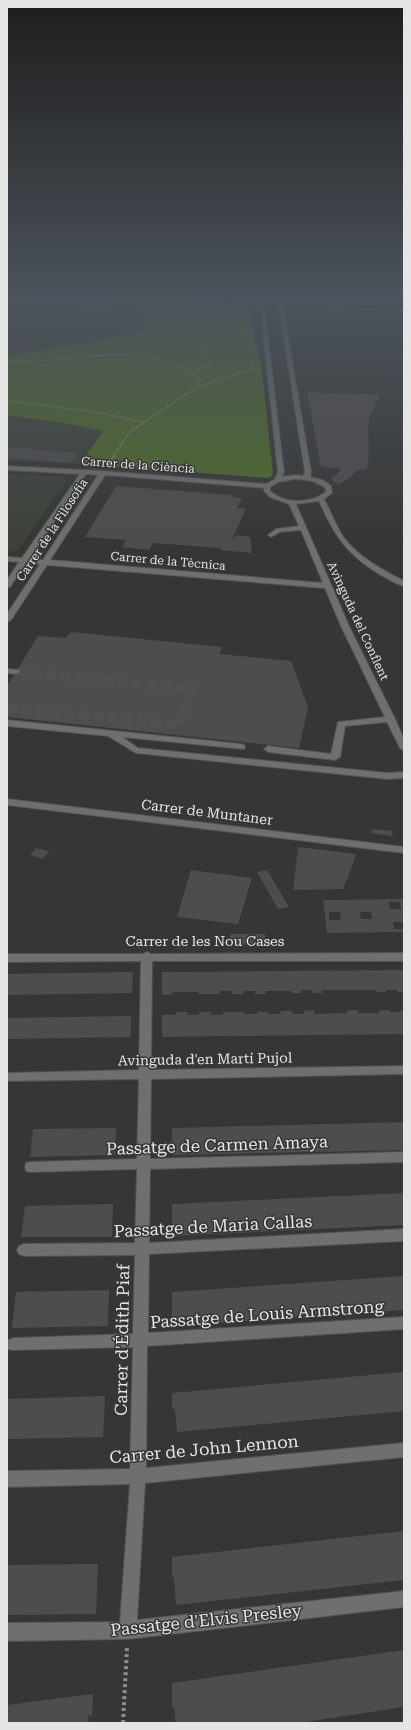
<svg xmlns="http://www.w3.org/2000/svg" width="411" height="1730" font-family="'Roboto Serif',serif">
<style>
.built{fill:#3e423a}
.green{fill:#506b27}
.building{fill:#4f4c4d;fill-rule:evenodd}
.lines{fill:none;stroke-linecap:round;stroke-linejoin:round}
.minor-tunnel{stroke:#50514f;stroke-width:10;stroke-dasharray:10 4.5;stroke-linecap:butt}
.minor-casing{stroke:#525350;stroke-width:2}
.path-far2{stroke:#8e8f8d;stroke-width:1.5;stroke-dasharray:1 1;stroke-linecap:butt}
.path-far1{stroke:#8e8f8d;stroke-width:2;stroke-dasharray:1.5 1.5;stroke-linecap:butt}
.path{stroke:#8e8f8d;stroke-width:4;stroke-dasharray:3 3;stroke-linecap:butt}
.minor{fill:#6f706d;fill-rule:evenodd}
.minor-bridge-casing{stroke:#525350;stroke-width:6;stroke-linecap:butt}
.minor-bridge{stroke:#6f706d;stroke-width:5.5}
.labels{text-anchor:middle;stroke-width:3;stroke-linejoin:round;paint-order:stroke}
.far-street-label{font-size:12px;fill:#e5e6e4;stroke:#363735}
.street-label{font-size:14px;fill:#e5e6e4;stroke:#363735}
.near-street-label{font-size:17px;fill:#e5e6e4;stroke:#363735}
</style>
<rect width="100%" height="100%" fill="#363735"/>
<g class="built">
<polygon points="324,299 404,299 404,304 381,304"/>
<polygon points="112,304 119,310 133,309 147,325 146,327 136,333 102,341 7,356 7,316"/>
<polygon points="7,415 62,423 103,431 80,464 7,460"/>
<polygon points="7,474 61,477 65,480 65,483 18,550 7,552"/>
</g>
<polygon class="green" points="106,299 154,299 248,306 262,371 273,474 271,477 268,478 80,464 103,431 62,423 7,415 7,356 102,341 136,333 146,328 147,325 133,309 119,310"/>
<g class="building">
<polygon points="7,299 20,299 22,306 7,307"/>
<polygon points="307,392 380,395 369,419 368,431 369,455 367,469 357,470 352,476 339,485 331,479 337,474 341,468 321,467"/>
<polygon points="7,447 79,453 71,463 7,458"/>
<polygon points="116,486 233,495 232,497 242,498 237,508 246,509 231,542 236,535 250,537 252,553 220,550 224,541 220,548 153,543 149,550 122,547 126,540 85,537"/>
<polygon points="71,632 222,647 219,654 291,661 308,707 299,748 7,717 7,686 38,636 66,638"/>
<polygon points="372,829 393,831 392,836 371,833"/>
<polygon points="298,847 356,854 350,872 343,889 293,890"/>
<polygon points="36,848 49,851 43,859 30,855"/>
<polygon points="191,870 252,878 238,924 177,917"/>
<polygon points="267,870 289,907 278,909 257,872"/>
<path d="M404,899V922H393L394,929H404V932L327,933L323,900ZM389,902H400L401,909H390ZM329,912H340L341,920H329ZM360,912H371L372,919H361Z"/>
<polygon points="230,934 265,934 265,944 230,945"/>
<polygon points="404,970 404,992 397,992 397,990 386,990 386,992 376,992 375,990 322,990 323,993 312,993 312,990 301,990 302,993 291,993 291,991 266,991 266,994 255,994 255,991 243,991 243,994 232,994 232,991 220,991 220,994 198,994 198,992 173,992 172,995 162,995 162,972"/>
<polygon points="133,972 132,993 7,995 7,974"/>
<polygon points="314,1010 314,1014 347,1013 347,1010 358,1010 358,1013 379,1013 379,1010 390,1010 390,1012 401,1012 400,1010 404,1010 404,1034 162,1037 162,1015 175,1015 176,1012 187,1012 187,1015 199,1015 199,1012 211,1012 210,1015 223,1015 223,1012 244,1012 244,1014 257,1014 257,1011 268,1012 268,1014 281,1014 280,1011 291,1011 292,1014 304,1014 304,1011"/>
<polygon points="131,1016 131,1037 7,1039 7,1018"/>
<polygon points="404,1122 404,1150 172,1155 172,1128"/>
<polygon points="116,1128 115,1155 30,1157 33,1129"/>
<polygon points="404,1193 404,1225 172,1236 172,1204"/>
<polygon points="113,1204 112,1237 21,1237 25,1206"/>
<polygon points="404,1276 404,1310 172,1326 172,1292"/>
<polygon points="109,1290 108,1326 12,1328 16,1292"/>
<polygon points="404,1372 404,1411 177,1432 175,1409 172,1408 172,1393"/>
<polygon points="105,1396 103,1437 7,1439 7,1399"/>
<polygon points="404,1531 404,1580 176,1605 174,1577 172,1577 172,1557"/>
<polygon points="98,1564 96,1614 7,1615 7,1565"/>
<polygon points="404,1650 404,1707 298,1723 176,1723 174,1707 172,1707 172,1683"/>
<polygon points="92,1694 93,1694 92,1716 88,1715 89,1723 7,1723 7,1705"/>
</g>
<g class="lines">
<polyline class="minor-tunnel" points="7,708 179,725 192,689 16,672"/>
<defs>
<g id="minor">
<polygon points="194,299 226,299 404,310 404,312"/>
<polygon points="380,299 404,299 404,301 382,300"/>
<path d="M261,313L265,314L284,472L282,477L295,475L303,476L305,472L280,314L282,313L284,314L311,472L310,477L323,480L331,486L332,493L324,499C331,512 336,526 344,538C359,557 382,570 404,581V586C395,584 387,578 379,574C345,553 335,536 319,501L296,504L349,626L395,719L404,739V751L400,748L387,722L345,726L340,757L335,760L268,752L264,749L268,746L331,754L338,722L385,717L341,626L325,588L47,565L11,620L7,622V614L40,564L26,563L10,587H7V580L19,562L7,561V557L22,558L80,474L7,470V466L103,471L266,484L275,479L278,472ZM86,474L98,475L43,560L29,559ZM105,475L264,488V491L270,497L289,504L299,526L276,529L268,535L271,537L280,532L301,530L323,583L50,560ZM295,479L312,481L325,487L326,492C310,504 284,504 270,491V487L279,482Z"/>
<polygon points="7,669 19,670 20,672 16,674 7,673"/>
<polygon points="7,720 241,744 244,745 245,747 244,749 122,737 138,748 388,773 404,772 404,778 388,779 136,753 108,736 7,726"/>
<polygon points="7,799 404,847 404,853 7,805"/>
<polygon points="147,952 151,954 404,953 404,961 152,961 151,1070 404,1066 404,1074 151,1079 150,1159 404,1152 404,1162 150,1169 149,1243 404,1229 404,1241 149,1254 148,1333 404,1317 404,1329 147,1346 146,1468 404,1443 404,1457 145,1483 137,1620 404,1591 404,1607 128,1639 7,1641 7,1623 120,1622 130,1484 7,1487 7,1471 130,1469 133,1347 13,1350 8,1349 7,1341 13,1338 133,1334 135,1255 24,1256 19,1254 17,1250 19,1246 24,1244 135,1243 137,1169 31,1172 26,1171 25,1167 26,1163 31,1162 137,1159 139,1079 7,1081 7,1073 139,1070 141,961 7,962 7,954 143,954"/>
</g>
</defs>
<use href="#minor" class="minor-casing"/>
<g class="path-far2">
<path d="M133,299L148,305L147,314C151,319 156,323 161,327C185,339 198,331 210,363L194,372"/>
<polyline points="148,305 226,316 238,324 253,345"/>
<polyline points="228,316 243,313"/>
<path d="M7,361C27,361 48,360 68,359C75,358 82,357 89,356C126,353 171,355 200,380L197,386"/>
<polyline points="7,401 90,411 144,422 128,434 113,457"/>
<polyline points="144,422 197,387 253,368 254,356"/>
</g>
<polyline class="path-far1" points="110,462 114,456"/>
<polyline class="path" points="123,1723 127,1648"/>
<use href="#minor" class="minor"/>
<defs>
<g id="minor-bridge">
<polyline points="258,299 263,314"/>
<polyline points="277,299 282,314"/>
</g>
</defs>
<use href="#minor-bridge" class="minor-bridge-casing"/>
<use href="#minor-bridge" class="minor-bridge"/>
</g>
<linearGradient id="sky" x2="0" y2="1"><stop stop-color="#1e1e1d"/><stop offset="0.55" stop-color="#4c535c"/><stop offset="1" stop-color="#4c535c" stop-opacity="0"/></linearGradient>
<rect width="411" height="541" fill="url(#sky)"/>
<g class="labels">
<g class="far-street-label">
<text transform="translate(138 465) rotate(4)" y="4">Carrer de la Ciència</text>
<text transform="translate(52 530) rotate(-57)" y="4">Carrer de la Filosofia</text>
<text transform="translate(168 561) rotate(5)" y="4">Carrer de la Tècnica</text>
<text transform="translate(358 621) rotate(65)" y="4">Avinguda del Conflent</text>
</g>
<g class="street-label">
<text transform="translate(207 812) rotate(7)" y="5">Carrer de Muntaner</text>
<text x="205" y="946">Carrer de les Nou Cases</text>
<text transform="translate(205 1059) rotate(-1)" y="5">Avinguda d'en Martí Pujol</text>
</g>
<g class="near-street-label">
<text transform="translate(217 1145) rotate(-2)" y="6">Passatge de Carmen Amaya</text>
<text transform="translate(213 1226) rotate(-3)" y="6">Passatge de Maria Callas</text>
<text transform="translate(267 1314) rotate(-4)" y="6">Passatge de Louis Armstrong</text>
<text transform="translate(122 1340) rotate(-89)" y="6">Carrer d'Édith Piaf</text>
<text transform="translate(204 1449) rotate(-5)" y="6">Carrer de John Lennon</text>
<text transform="translate(206 1620) rotate(-6)" y="6">Passatge d'Elvis Presley</text>
</g>
</g>
<rect width="411" height="1730" fill="none" stroke="#e5e6e4" stroke-width="16"/>
</svg>
